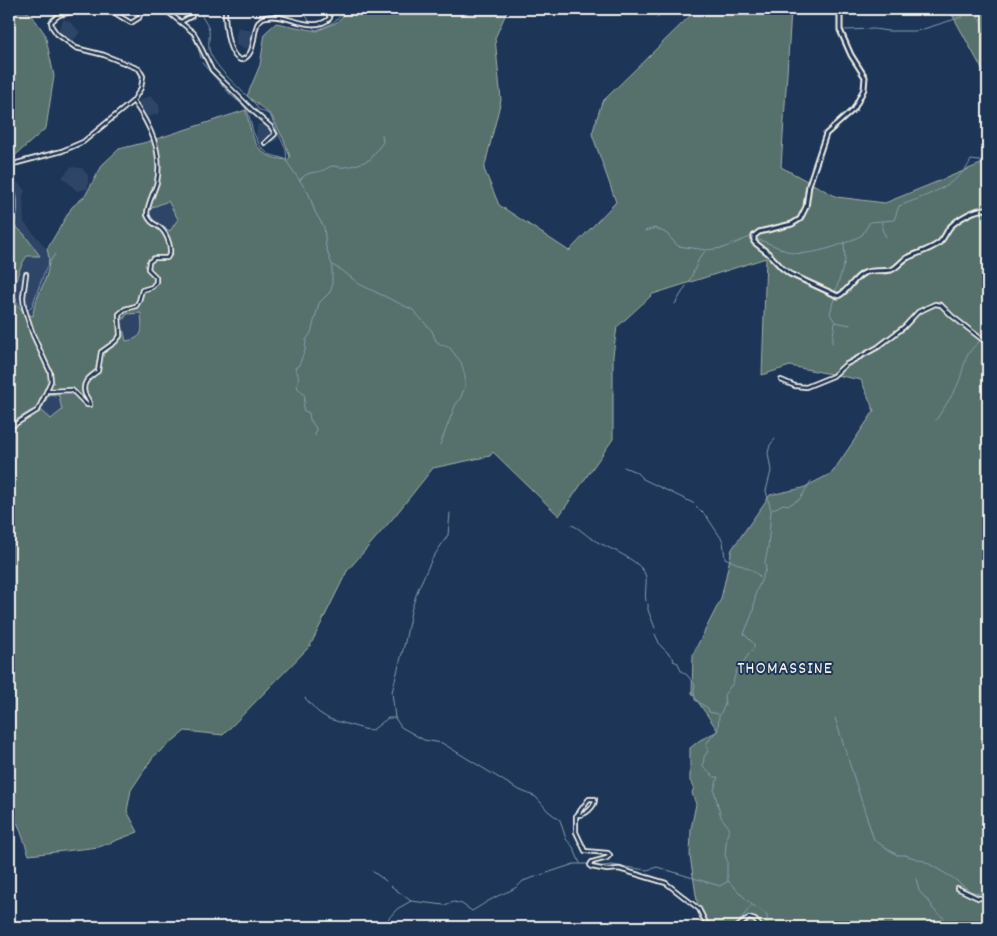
<svg xmlns="http://www.w3.org/2000/svg" width="997" height="936" font-family="Dekko,sans-serif">
<style>
.built{fill:#2d4467}
.green{fill:#566f6c;stroke:#a5b0aa;fill-rule:evenodd}
.lines{fill:none;stroke-linecap:round;stroke-linejoin:round}
.stream{stroke:#879fad;stroke-width:1}
.minor-casing{stroke:#f4f1e8;stroke-width:6}
.tertiary-casing{stroke:#f4f1e8;stroke-width:7}
.minor{stroke:#1d3557;stroke-width:2.5}
.tertiary{stroke:#1d3557;stroke-width:3}
.labels{text-anchor:middle;stroke-width:4;stroke-linejoin:round;paint-order:stroke}
.neighbourhood-label{font-size:18px;letter-spacing:1px;fill:#f4f1e8;stroke:#1d3557}
</style>
<rect width="100%" height="100%" fill="#1d3557"/>
<filter id="ink" filterUnits="userSpaceOnUse"><feTurbulence type="fractalNoise" baseFrequency=".02" numOctaves="2"/><feDisplacementMap in="SourceGraphic" scale="10" xChannelSelector="R" yChannelSelector="G"/><feConvolveMatrix kernelMatrix="1 2 1 2 8 2 1 2 1" color-interpolation-filters="sRGB"/></filter>
<g filter="url(#ink)">
<g class="built">
<polygon points="64,19 70,22 80,32 72,42 57,32"/>
<polygon points="238,27 252,31 252,44 245,49 236,45 236,36"/>
<polygon points="151,96 159,105 160,113 148,117 139,105 139,100"/>
<polygon points="270,119 279,139 264,147 260,144 256,138 257,125"/>
<polygon points="71,167 82,168 88,175 88,187 87,189 77,191 62,177"/>
<polygon points="9,168 18,183 25,190 23,197 24,222 47,249 49,256 47,278 34,317 23,312 18,304 14,286 22,262 27,256 40,256 24,234 14,225 17,213 14,186 9,181"/>
<polygon points="168,201 178,219 169,231 153,221 149,212 153,207"/>
<polygon points="141,313 141,329 139,337 137,340 126,342 121,319 124,319 127,314"/>
<polygon points="49,393 59,396 62,410 51,419 41,410"/>
</g>
<g class="green">
<polygon points="9,9 21,9 31,14 45,34 54,76 46,128 9,161"/>
<path d="M350,9H508L495,38L501,100L484,169L499,205L569,251L616,202L592,134L602,102L697,9H789L791,11L781,167L837,197L885,203L988,161V927H701L690,856L691,829L696,804L692,793L694,787L690,781V748L700,740L718,731L692,693L693,654L721,599L732,549L770,495L803,488L832,473L874,411L861,380L790,366L762,375L766,258L653,294L617,327L613,355V439L559,516L493,452L490,456L433,468L394,517L347,571L310,646L223,735L185,731L153,757L131,790L127,811L138,832L99,847L29,855L18,824L9,821V181C20,193 19,210 14,225L24,234L40,256H27C17,270 8,297 23,311C25,314 30,315 33,316C34,293 55,276 47,249L72,207L85,196L103,164L119,149L147,142L246,110C250,126 252,151 272,157C276,159 283,159 288,160L290,157L284,140L271,115L247,96L260,65L265,33L276,23L317,31L337,22ZM168,201L178,219L170,231L153,222L149,212L153,207ZM141,313C142,330 145,338 126,341L121,320L124,319L127,314ZM49,394L59,396L62,410L51,419L41,410Z"/>
<polygon points="949,9 988,9 988,80"/>
</g>
<g class="lines">
<g class="stream">
<path d="M160,9C182,26 194,29 201,58"/>
<path d="M201,9C200,18 207,22 209,30C210,36 208,43 209,49C213,67 243,91 256,105L258,109L270,115L286,150L287,162L309,194L315,212L324,227L326,247L332,265L343,271L359,284L413,310L432,331L436,341L442,345L449,347L461,362L465,376V386L461,397L455,406L440,445"/>
<polyline points="295,9 307,17 309,21"/>
<polyline points="968,9 981,20 984,33 988,37"/>
<polyline points="657,18 662,9"/>
<path d="M313,27L315,30C329,27 339,18 349,9"/>
<polyline points="845,30 874,29 888,31 917,31 962,17 965,9"/>
<polyline points="202,63 231,95 244,106 248,112 253,132 260,146 268,154 285,159"/>
<polyline points="9,178 13,167"/>
<path d="M300,180C306,172 313,173 321,171C325,170 328,167 332,166C336,166 341,168 345,167C353,166 363,163 371,159L374,154L383,142L382,134"/>
<polyline points="882,222 882,229 886,237"/>
<polyline points="645,231 655,228 666,233 678,246 706,250 723,248 750,237 752,238"/>
<path d="M756,239C769,242 781,250 793,253C811,256 846,244 862,235L870,222L894,220L899,206C923,197 960,185 971,160L988,162"/>
<polyline points="689,282 699,259 706,250"/>
<polyline points="835,293 845,261 844,242"/>
<polyline points="675,304 686,286"/>
<polyline points="28,310 32,306 46,268 55,254"/>
<polyline points="835,322 850,325"/>
<polyline points="985,337 988,333"/>
<polyline points="832,343 835,322 830,314 834,298"/>
<path d="M936,420C943,409 951,398 957,386C966,367 961,357 979,342"/>
<polyline points="9,424 32,410"/>
<path d="M315,436L316,428L310,420L309,413L303,410L305,396L297,387C299,380 299,374 295,368L299,365L305,350L306,340L311,333L319,303L330,292L332,287V267"/>
<path d="M624,467L636,472L643,479L693,503L707,517L723,541L725,558C736,564 753,568 760,577"/>
<polyline points="772,510 783,504 789,505 800,499 811,481"/>
<polyline points="450,513 448,535 432,559 418,589 411,611 405,642 392,692 395,718 401,727 424,740 442,743 517,789 536,797 548,811 560,820 566,839 573,847 580,863"/>
<path d="M572,525C580,528 586,536 594,540C607,548 639,559 645,574C648,581 644,592 646,601"/>
<polyline points="648,604 648,610 655,628"/>
<polyline points="655,634 660,645 674,659 673,661 678,663 681,671 687,675 695,685 694,691 695,700 708,708 709,712 718,714"/>
<polyline points="305,698 318,712 329,719 371,731 388,718 395,718"/>
<polyline points="835,718 874,840 897,855 905,855 924,861 953,878 970,891 982,894 988,893"/>
<polyline points="596,867 611,865 647,870 657,867 720,886 728,881"/>
<polyline points="372,871 386,881"/>
<polyline points="916,878 919,891 932,905 932,908 954,927"/>
<path d="M391,886L411,901L444,905L454,902L462,904L472,911C479,907 486,902 494,898C504,892 515,891 523,881L574,864H587"/>
<polyline points="388,919 397,909 411,901"/>
<polyline points="735,927 751,906"/>
<polyline points="767,927 767,916 765,913 751,904 728,881 727,875 727,860 725,855 727,835 729,831 728,826 721,817 714,790 718,777 714,777 703,767 704,757 708,751 706,744 718,729 719,716 725,705 724,695 733,683 736,671 754,648 754,644 744,634 753,612 756,592 766,569 765,562 768,548 771,510 766,491 771,471 768,453 770,445 775,439"/>
</g>
<defs>
<g id="minor">
<polyline points="108,9 131,23 139,18 142,9"/>
<polyline points="164,9 194,33 212,70 254,112 271,127 275,134 265,143"/>
<path d="M225,9C225,22 227,56 241,60C261,54 248,20 266,17C286,12 312,35 330,18L327,9"/>
<polyline points="171,14 184,9"/>
<polyline points="181,22 192,16 193,9"/>
<polyline points="9,167 17,163 62,151 83,142 133,101 141,88 143,76 139,69 104,55 76,48 57,34 52,27 51,22 59,15 84,9"/>
<polyline points="781,380 795,386 806,387 833,376 845,365 878,347 904,327 918,312 935,304 941,305 952,316 979,337 983,340 988,339"/>
<path d="M48,391L72,390L87,405H90C90,401 87,398 85,394C81,382 90,377 98,371L101,352L115,342L120,336L119,314L125,309L136,306L139,301L142,290L152,287L156,282V277L148,269L149,262L154,258H167L170,253C171,244 166,232 159,227C153,223 150,222 147,215C147,204 154,193 157,182C163,151 150,125 133,101"/>
<polyline points="9,428 38,410 51,381 50,372 33,335 24,307 23,297 26,274"/>
<path d="M577,815C585,816 595,807 595,799H589L588,800L577,815L576,816V832L585,851L608,853L610,855L607,858L592,862L590,865L591,867L607,870L619,869L666,883L699,909L708,927"/>
<polyline points="957,888 978,898 988,898"/>
<polyline points="737,927 749,918 755,920 761,927"/>
</g>
<path id="tertiary" d="M840,9V30L851,55L865,77L864,89L854,109L826,134L809,185L806,207L800,219L792,224L759,232L754,236V242L768,253L782,268L790,274L838,296C849,291 853,278 864,273C873,269 882,272 891,270C897,268 901,261 907,258C917,253 930,250 939,243C944,239 946,232 950,227C958,219 976,208 988,209"/>
</defs>
<use href="#minor" class="minor-casing"/>
<use href="#tertiary" class="tertiary-casing"/>
<use href="#minor" class="minor"/>
<use href="#tertiary" class="tertiary"/>
</g>
</g>
<g class="labels">
<g class="neighbourhood-label">
<text x="785" y="673">THOMASSINE</text>
</g>
</g>
<rect width="997" height="936" fill="none" stroke="#1d3557" stroke-width="30"/>
<rect x="15" y="15" width="967" height="906" fill="none" stroke="#f4f1e8" stroke-width="2" filter="url(#ink)"/>
</svg>
